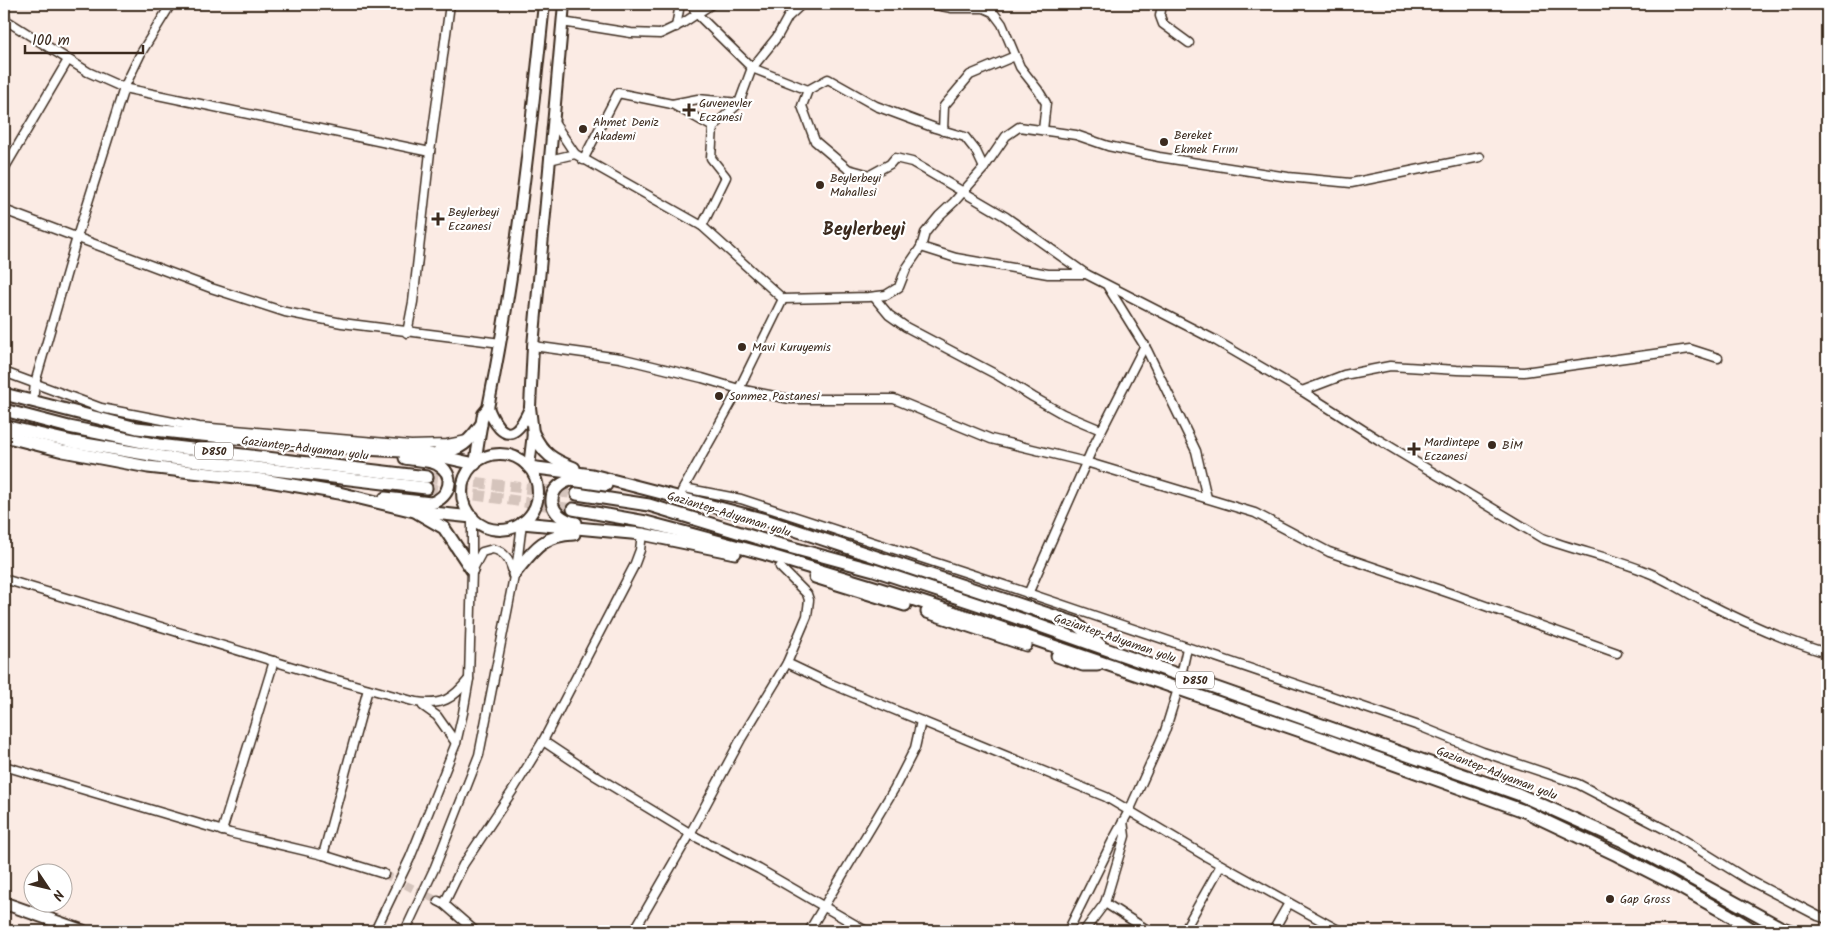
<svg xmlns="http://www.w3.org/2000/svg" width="1831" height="935" font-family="Kalam,sans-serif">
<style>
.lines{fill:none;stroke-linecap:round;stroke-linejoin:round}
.minor-tunnel{stroke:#d5c4bc;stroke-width:8;stroke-dasharray:8 4;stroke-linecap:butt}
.highway-tunnel{stroke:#d5c4bc;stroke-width:11;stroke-dasharray:11 5.5;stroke-linecap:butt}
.minor-casing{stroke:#3b2a1e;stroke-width:11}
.major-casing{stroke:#3b2a1e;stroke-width:14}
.highway-casing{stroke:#3b2a1e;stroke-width:15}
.minor{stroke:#fff;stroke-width:8}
.major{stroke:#fff;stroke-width:10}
.highway{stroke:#fff;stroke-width:11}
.poi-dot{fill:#3b2a1e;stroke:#fff;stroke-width:2}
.labels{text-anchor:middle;stroke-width:4.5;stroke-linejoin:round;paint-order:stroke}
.shield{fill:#fff;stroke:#766a62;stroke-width:1}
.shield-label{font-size:11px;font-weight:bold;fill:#3b2a1e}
.poi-label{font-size:12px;fill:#3b2a1e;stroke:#fff;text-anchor:start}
.street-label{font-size:12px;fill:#3b2a1e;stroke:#fff}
.district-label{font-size:18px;font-weight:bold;fill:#3b2a1e;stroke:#fff}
</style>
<rect width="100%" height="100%" fill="#fbebe4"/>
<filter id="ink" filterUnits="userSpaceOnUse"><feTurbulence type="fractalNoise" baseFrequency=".02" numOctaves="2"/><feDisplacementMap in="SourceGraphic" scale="10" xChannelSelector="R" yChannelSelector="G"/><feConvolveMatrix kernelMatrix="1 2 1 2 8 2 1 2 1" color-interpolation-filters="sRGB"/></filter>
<g filter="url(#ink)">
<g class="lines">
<polyline class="minor-tunnel" points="384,874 438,901"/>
<g class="highway-tunnel">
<polyline points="427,477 577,494"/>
<polyline points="426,488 573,509"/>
</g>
<defs>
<g id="minor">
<polyline points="691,4 697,14 752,68 808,90 828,79 876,106 935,128 965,137 976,151 984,168"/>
<polyline points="930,4 952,8 984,8 993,12 1002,24 1020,67 1038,90 1046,103 1043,130"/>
<polyline points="1162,4 1160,16 1163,24 1189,43"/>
<polyline points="4,19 88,72 124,88 430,152"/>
<polyline points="562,22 631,33 660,34 683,23 712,4"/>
<polyline points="676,27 680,4"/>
<path d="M808,90L802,106L815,141L848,169L870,175L890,164L895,158L912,162L1006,217L1086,274L1213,339L1302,391L1379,440L1542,538C1577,551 1613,558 1647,572C1666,579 1683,591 1701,600C1741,621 1784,640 1827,653"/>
<polyline points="672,104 698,99 739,103"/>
<polyline points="553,121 575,154 702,226 783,299 869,297 886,295 899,287 906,269 921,247 925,233 939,216 954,202 984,168 1006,136 1019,127 1076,135 1108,146 1159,157 1288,177 1351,183 1480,157"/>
<polyline points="713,127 739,103 752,68 777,37 788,17 802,4"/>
<polyline points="943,131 944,106 970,75 1015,56"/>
<polyline points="549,160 575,154"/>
<polyline points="583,160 618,93 672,104 713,127 711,158 726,177 702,226"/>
<polyline points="4,169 68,60"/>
<polyline points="4,210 211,288 285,312 342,323 501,343"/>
<polyline points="921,247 956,258 1048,274 1086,274"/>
<polyline points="1108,287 1147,350 1196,451 1207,498"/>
<polyline points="874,297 889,315 906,327 999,376 1033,397 1063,414 1101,430"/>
<polyline points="407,333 413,302 430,152 450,4"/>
<polyline points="533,346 620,358 702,378 739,389 790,399 894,399 991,439 1086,462 1255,513 1329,552 1452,594 1617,653"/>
<polyline points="4,372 101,408 199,427 411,445 447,444 467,440"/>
<polyline points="1302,391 1344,375 1390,366 1457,370 1524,372 1690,349 1718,358"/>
<polyline points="33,402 35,383 77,237 124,88 141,53 171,4"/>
<polyline points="684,488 741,499 1004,585 1419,726 1483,752 1578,784 1674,834 1745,878 1818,916 1827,919"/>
<polyline points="682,491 739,389 783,299"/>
<path d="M474,567L482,552L493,549C505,552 510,560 513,572"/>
<path d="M4,579L319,675L416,702C442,706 453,699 469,679"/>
<polyline points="1028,594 1093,447 1145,345"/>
<polyline points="787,663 829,683 1106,797 1207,857 1340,931"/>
<polyline points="423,706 437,716 456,743"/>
<polyline points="543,741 594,775 696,837 759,869 866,931"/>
<polyline points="4,766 230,833 323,855 384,874"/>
<polyline points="222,831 274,661"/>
<polyline points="323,855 368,689"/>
<polyline points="438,901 444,904 475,931"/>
<polyline points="1105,903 1149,931"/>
<polyline points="444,904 463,865 513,790 543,741 634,566 640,550 642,534"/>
<polyline points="375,931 410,858 433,801 456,743 463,713 469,679 472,570 472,517"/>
<polyline points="405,931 435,867 479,755 518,556 522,523"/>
<polyline points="634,931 690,834 741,739 787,663 807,616 809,600 807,594 780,567"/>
<polyline points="809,931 894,789 915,748 921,721"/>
<polyline points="1068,931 1112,842 1130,809 1165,731 1178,689 1187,648"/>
<polyline points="1084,931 1105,903 1125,836 1123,821"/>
<polyline points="1184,931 1221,865"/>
<polyline points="1273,931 1289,903"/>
</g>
<g id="major">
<path d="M488,408C502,442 516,440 530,408"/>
<circle cx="500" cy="492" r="38"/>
<path d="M475,464L483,414L488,408C515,275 530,139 544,4"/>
<polyline points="529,467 533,433 530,407 533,346 564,4"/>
</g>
<g id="highway">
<polyline points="4,394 137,428 190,434 344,448 421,452 475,464"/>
<polyline points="4,410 69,427 158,445 427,477"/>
<polyline points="4,426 73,442 163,457 426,488"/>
<path d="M533,433C543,454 553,460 574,468"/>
<polyline points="4,436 63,451 148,467 263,480 339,493 414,511 472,517"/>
<path d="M439,452C460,452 470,440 481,425"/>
<polyline points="529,467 592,475 762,519 1075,623 1100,645"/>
<polyline points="577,494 649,505 767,541 874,570 989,608 1518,794 1623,841 1780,927 1791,931"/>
<path d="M385,498L431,503C450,498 457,474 437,464C428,460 415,460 405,458"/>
<polyline points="573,509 646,522 765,554 874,587 981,621 1324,739 1524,811 1617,855 1672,883 1727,914 1755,931"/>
<polyline points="418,513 444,528 472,570"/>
<polyline points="522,523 642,534 735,553"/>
<path d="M576,523C548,518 542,488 571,480L606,485"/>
<path d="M514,574C533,551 542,535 574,534"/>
<polyline points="815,577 905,605"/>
<polyline points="927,612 1026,645"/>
<polyline points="1057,656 1083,665 1097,665"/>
<polyline points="4,903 83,931"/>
</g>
</defs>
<use href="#minor" class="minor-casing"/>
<use href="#major" class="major-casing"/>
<use href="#highway" class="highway-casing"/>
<use href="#minor" class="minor"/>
<use href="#major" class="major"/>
<use href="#highway" class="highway"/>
</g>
</g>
<g class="poi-dot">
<path d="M686.5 102.5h5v5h5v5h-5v5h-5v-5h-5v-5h5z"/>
<circle cx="583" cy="129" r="5"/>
<circle cx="1164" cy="142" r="5"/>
<circle cx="820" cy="185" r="5"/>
<path d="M435.5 211.5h5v5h5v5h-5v5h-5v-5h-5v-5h5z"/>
<circle cx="742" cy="347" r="5"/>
<circle cx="719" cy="396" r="5"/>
<circle cx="1492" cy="445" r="5"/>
<path d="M1411.5 441.5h5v5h5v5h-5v5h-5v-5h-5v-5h5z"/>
<circle cx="1610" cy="899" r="5"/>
</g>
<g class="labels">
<g class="shield">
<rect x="195" y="442.5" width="38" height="17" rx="4"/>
<rect x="1176" y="671.5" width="38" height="17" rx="4"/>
</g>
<g class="shield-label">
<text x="214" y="455">D850</text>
<text x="1195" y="684">D850</text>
</g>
<g class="poi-label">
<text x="699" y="107">Guvenevler<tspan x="699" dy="14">Eczanesi</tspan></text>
<text x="593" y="126">Ahmet Deniz<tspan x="593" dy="14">Akademi</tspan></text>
<text x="1174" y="139">Bereket<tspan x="1174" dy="14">Ekmek Fırını</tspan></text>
<text x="830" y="182">Beylerbeyi<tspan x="830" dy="14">Mahallesi</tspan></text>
<text x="448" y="216">Beylerbeyi<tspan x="448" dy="14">Eczanesi</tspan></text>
<text x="752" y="351">Mavi Kuruyemis</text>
<text x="729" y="400">Sonmez Pastanesi</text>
<text x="1424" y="446">Mardintepe<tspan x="1424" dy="14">Eczanesi</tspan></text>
<text x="1502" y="449">BİM</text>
<text x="1620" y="903">Gap Gross</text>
</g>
<g class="street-label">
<text transform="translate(305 448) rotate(7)" y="4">Gaziantep-Adıyaman yolu</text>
<text transform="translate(729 514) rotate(17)" y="4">Gaziantep-Adıyaman yolu</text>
<text transform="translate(1115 638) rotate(19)" y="4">Gaziantep-Adıyaman yolu</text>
<text transform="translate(1497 773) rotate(21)" y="4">Gaziantep-Adıyaman yolu</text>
</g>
<g class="district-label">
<text x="864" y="235">Beylerbeyi</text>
</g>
</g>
<rect width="1831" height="935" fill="none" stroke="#fff" stroke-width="20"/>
<rect x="10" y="10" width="1811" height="915" fill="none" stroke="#3b2a1e" stroke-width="2" filter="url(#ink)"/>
<g transform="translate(48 888) rotate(125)"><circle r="24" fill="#ffffff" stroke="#b1aaa5"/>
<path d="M0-4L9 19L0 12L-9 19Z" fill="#3b2a1e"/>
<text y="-8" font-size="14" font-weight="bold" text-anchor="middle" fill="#3b2a1e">N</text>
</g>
<path d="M25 45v8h118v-8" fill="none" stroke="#3b2a1e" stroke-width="2.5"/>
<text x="32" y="45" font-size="15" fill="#3b2a1e" stroke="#ffffff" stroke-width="4" paint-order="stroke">100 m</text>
</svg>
